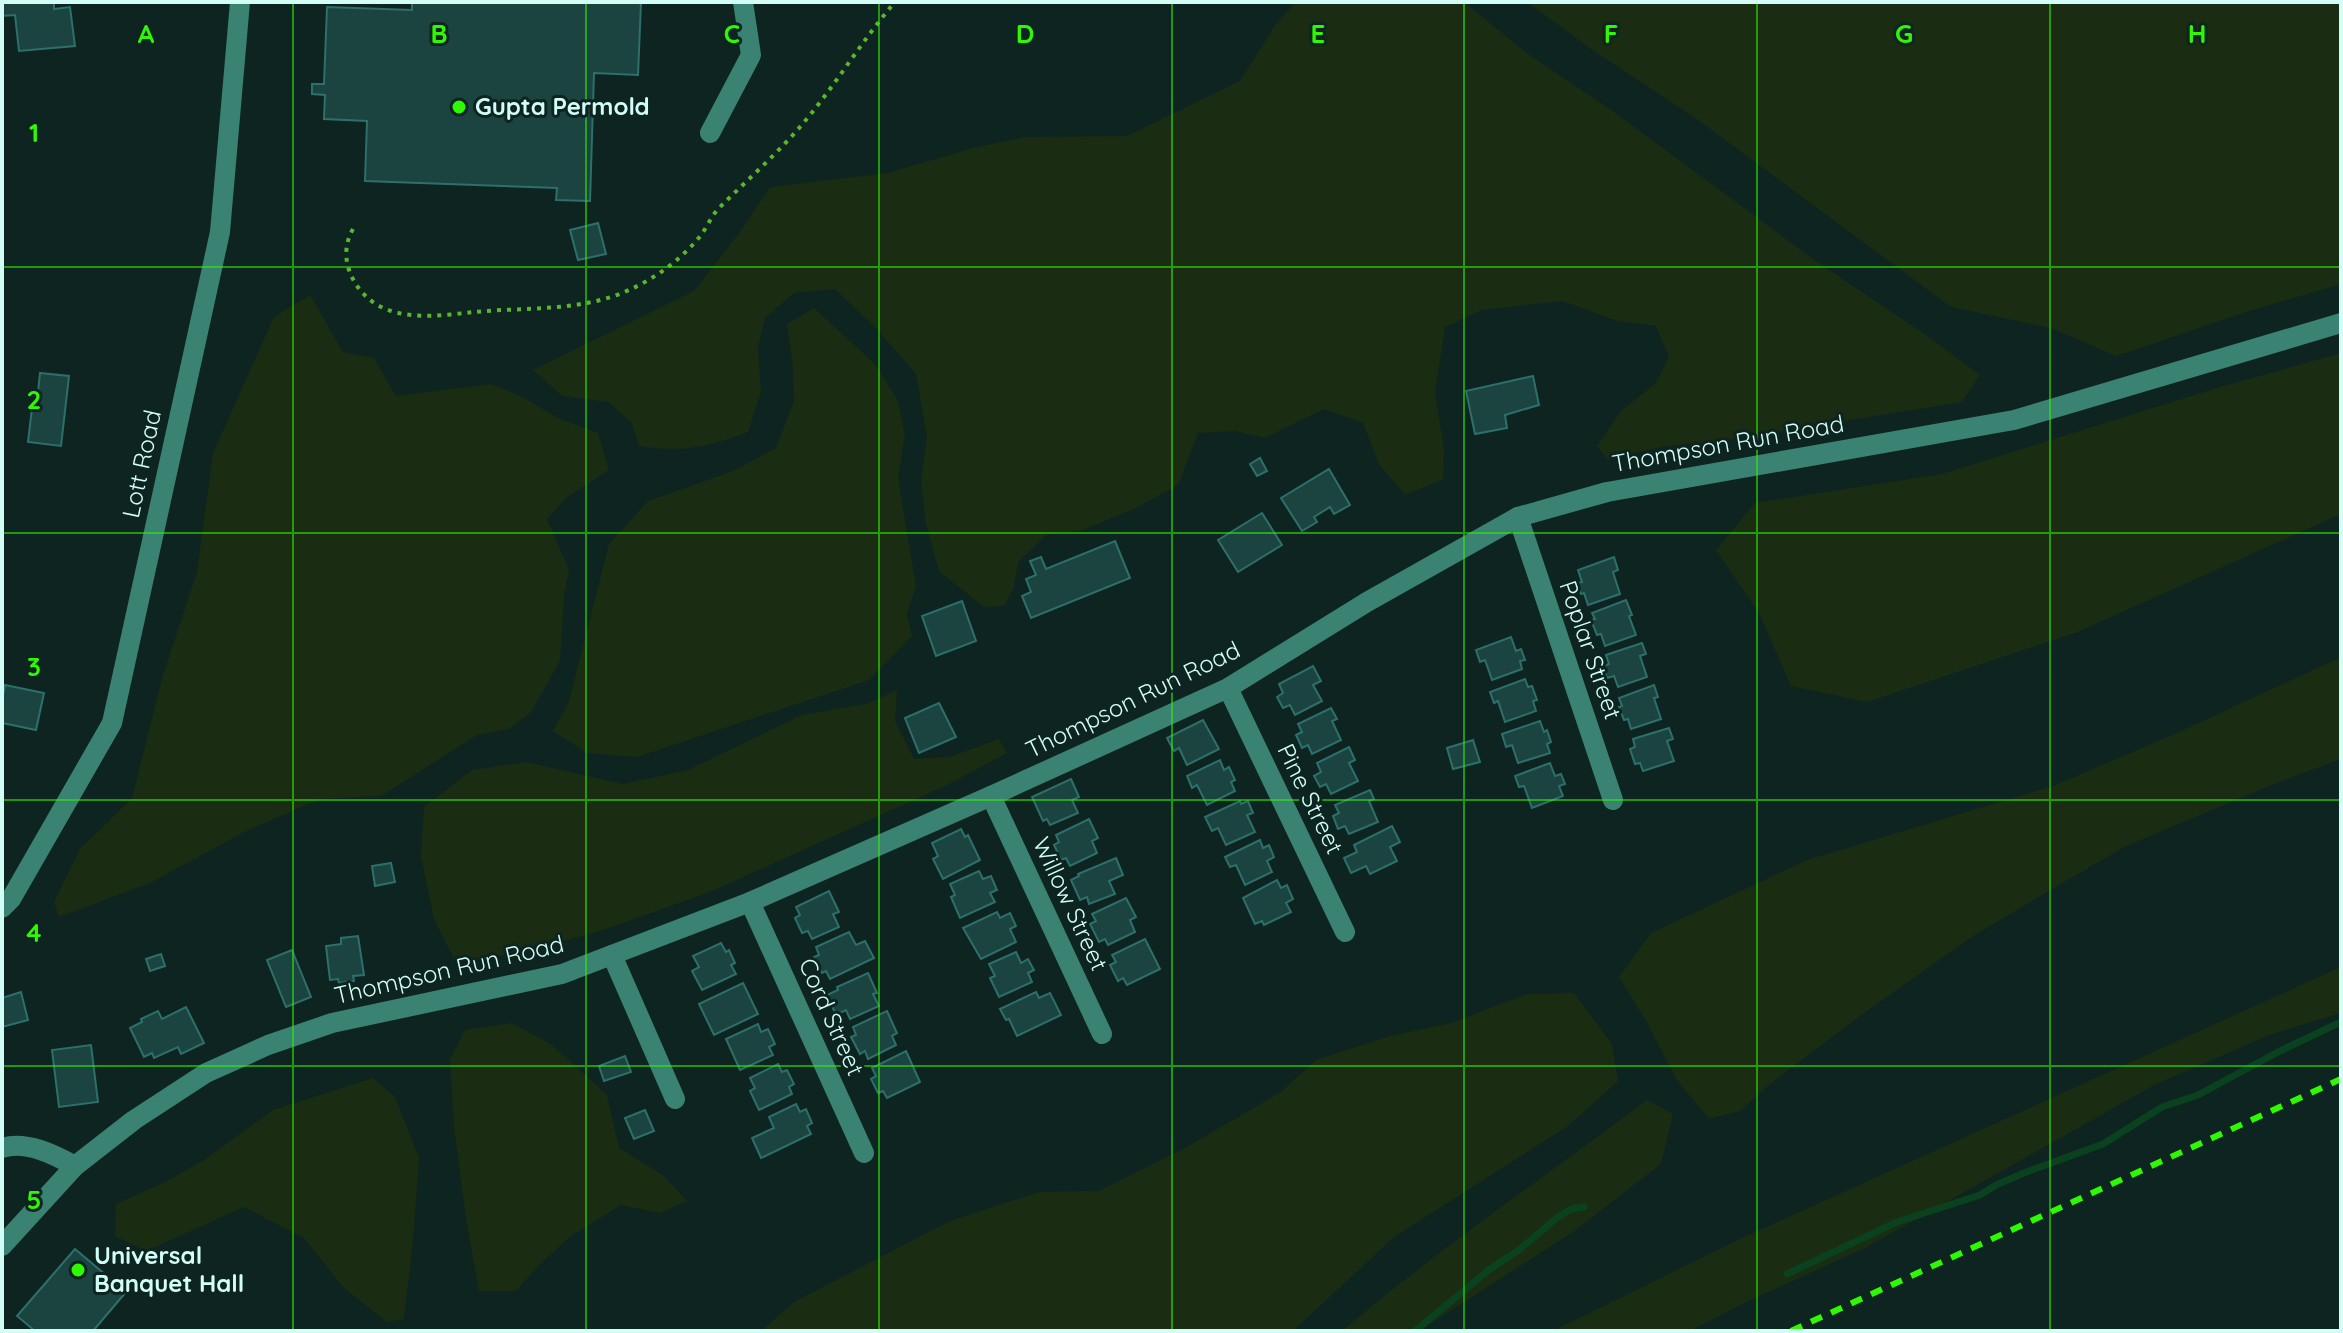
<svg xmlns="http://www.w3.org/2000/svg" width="2343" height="1333" font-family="Quicksand,sans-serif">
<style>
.green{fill:#1a2d12}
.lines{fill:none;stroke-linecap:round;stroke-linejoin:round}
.stream{stroke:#0a411e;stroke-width:7}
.building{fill:#1b4441;stroke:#2d706b;stroke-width:2}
.path{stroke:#5db430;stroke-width:4;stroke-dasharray:4 6;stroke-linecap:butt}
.minor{stroke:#3a8271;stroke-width:20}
.rail{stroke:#2ff803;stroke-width:6;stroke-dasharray:12 10;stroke-linecap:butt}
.grid{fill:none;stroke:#2ff803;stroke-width:2;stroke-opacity:0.55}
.poi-dot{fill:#2ff803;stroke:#0e2421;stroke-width:3}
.labels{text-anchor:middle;stroke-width:6;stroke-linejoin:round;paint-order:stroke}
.poi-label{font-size:24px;font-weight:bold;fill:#d2fef7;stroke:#0e2421;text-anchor:start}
.street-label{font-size:24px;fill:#d2fef7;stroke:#0e2421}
.grid-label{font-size:26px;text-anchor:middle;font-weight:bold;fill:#2ff803;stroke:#0e2421;stroke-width:6;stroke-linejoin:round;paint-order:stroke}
</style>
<rect width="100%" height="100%" fill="#0e2421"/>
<g class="green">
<path d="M1296,2H1464L1528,54L1614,112L1813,259L1926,335L1980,375L1962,402L1732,439L1661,447L1607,459L1597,446L1621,411L1655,384L1669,357L1656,326L1617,321L1563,301L1482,310L1445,327L1435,392L1444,450L1443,479L1405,495L1379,464L1363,423L1324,409L1265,438L1235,431L1198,433L1178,485L1136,508L1083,530L1046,535L1018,562L1014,587L1004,606L984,607L939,571L926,524L921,480L927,436L916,374L876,328L835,289L794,293L765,318L758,347L761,392L748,432C709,447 681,453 639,446L632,423L608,402L562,396L533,370L694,291L740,232L770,187L888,173L973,148L1025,137L1127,136L1240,81L1276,24Z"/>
<polygon points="1527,2 2341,2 2341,284 2246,312 2116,356 2051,328 1951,307 1694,117 1594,51"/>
<polygon points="310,295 343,352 374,358 396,396 491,384 520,396 560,419 598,433 609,470 566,498 547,519 569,570 564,596 560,661 531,712 509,729 477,735 381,796 320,799 246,831 150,883 59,917 54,902 80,849 132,798 163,675 197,572 213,453 274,317"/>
<polygon points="814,308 875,364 898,401 905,435 898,478 916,586 907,614 912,636 869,680 637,757 587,753 553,731 569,701 609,544 648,501 733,471 776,448 794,401 793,366 787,324"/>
<polygon points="2341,353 2341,514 2075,633 1867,702 1791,686 1759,613 1716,550 1755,503 1942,474 2220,387"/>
<polygon points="2341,657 2341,759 2274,784 2124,847 1976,934 1864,1013 1771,1083 1740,1111 1709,1119 1677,1080 1646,1021 1619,977 1651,933 1807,860 2053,786 2177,733"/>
<polygon points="897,690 895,721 914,759 950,757 999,739 1007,753 947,785 710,892 600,931 524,952 456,963 434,919 421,856 424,807 472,770 526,762 623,784 688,770 802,715 866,704"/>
<polygon points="2341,967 2341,1013 2272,1034 2156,1084 1867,1247 1742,1304 1690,1331 1553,1331 1742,1238"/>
<polygon points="1574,993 1612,1044 1618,1081 1568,1126 1394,1237 1293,1331 761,1331 794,1302 950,1221 1039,1192 1099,1191 1185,1148 1281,1092 1316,1060 1390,1036 1451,1023 1527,994"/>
<polygon points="512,1023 552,1045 607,1095 619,1148 664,1176 687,1201 660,1213 621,1205 571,1236 540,1264 516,1291 479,1291 466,1218 454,1127 450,1059 465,1030"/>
<polygon points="373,1078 395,1097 419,1158 413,1241 404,1319 387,1322 344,1288 304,1238 244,1207 146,1251 115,1236 116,1204 165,1182 204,1160 273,1110"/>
<path d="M1647,1100L1673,1114L1661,1164L1573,1232L1419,1331H1342C1439,1248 1545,1177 1647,1100Z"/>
</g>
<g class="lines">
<g class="stream">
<polyline points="1787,1274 1897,1222 1980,1195 1998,1184 2024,1173 2103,1144 2162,1107 2198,1095 2278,1052 2341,1022"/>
<polyline points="1415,1331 1490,1269 1519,1250 1558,1217 1571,1209 1584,1207"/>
</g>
</g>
<g class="building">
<polygon points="2,2 54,2 54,9 70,7 75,46 19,51 15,15 2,16"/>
<polygon points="412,2 641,2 638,75 594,73 590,201 556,200 557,188 365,181 367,121 324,119 325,95 312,94 312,84 324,84 327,7 412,10"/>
<polygon points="598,223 606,254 578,260 570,230"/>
<polygon points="40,373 69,376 61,446 28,442 34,391 38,392"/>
<polygon points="1533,376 1539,405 1505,415 1507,428 1475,434 1466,391"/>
<polygon points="1260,458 1267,471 1257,476 1250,464"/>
<polygon points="1329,469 1350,505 1334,514 1330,507 1314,517 1317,522 1302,531 1281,498"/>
<polygon points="1262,513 1282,545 1238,572 1218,540"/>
<polygon points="1115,541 1130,578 1031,618 1022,596 1031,592 1026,579 1036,575 1030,561 1041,557 1046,569"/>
<polygon points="1614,557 1618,570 1613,572 1620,594 1588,605 1584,593 1581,594 1577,583 1582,582 1578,570"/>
<polygon points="1626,600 1632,615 1629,616 1636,635 1605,646 1601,634 1597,635 1591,620 1595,619 1592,613"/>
<polygon points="962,601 976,641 936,656 922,616"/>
<polygon points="1511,637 1516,651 1521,649 1525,660 1520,661 1522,669 1492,680 1485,660 1480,662 1476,650"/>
<polygon points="1642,643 1646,654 1640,656 1647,677 1618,687 1614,676 1607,678 1603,666 1609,664 1606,655"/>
<polygon points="1313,666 1321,681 1313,685 1322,701 1295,715 1290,705 1283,708 1277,697 1283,693 1279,684"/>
<polygon points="1525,679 1528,687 1532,686 1537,700 1533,701 1536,711 1505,722 1498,701 1494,703 1490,692"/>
<polygon points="5,685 44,693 36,730 2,723 2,701"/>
<polygon points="1654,685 1658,697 1654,698 1661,719 1631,729 1628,719 1624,720 1619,707 1622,706 1619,698"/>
<polygon points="939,703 956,737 919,753 905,718"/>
<polygon points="1331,708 1337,719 1332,721 1341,740 1312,754 1308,745 1302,748 1296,735 1302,732 1298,724"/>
<polygon points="1203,720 1219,749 1187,765 1179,748 1174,751 1167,738"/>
<polygon points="1540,721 1544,732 1547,730 1551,742 1547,744 1550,753 1518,763 1512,745 1506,747 1502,734"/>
<polygon points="1669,728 1673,739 1667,741 1674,761 1643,771 1640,763 1635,764 1630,749 1635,747 1633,739"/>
<polygon points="1473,740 1480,762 1453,769 1447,748"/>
<polygon points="1349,747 1355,760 1349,763 1358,781 1331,794 1326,784 1320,787 1314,776 1321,772 1317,763"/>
<polygon points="1220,760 1224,770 1229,767 1235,780 1231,782 1235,791 1207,805 1197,785 1192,788 1187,776"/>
<polygon points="1550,763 1555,776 1561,774 1565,784 1559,786 1563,796 1532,808 1524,786 1519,787 1515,776"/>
<polygon points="1071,779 1079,797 1072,800 1078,813 1050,825 1047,819 1043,821 1032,797"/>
<polygon points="1370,790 1374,799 1369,801 1378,822 1349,834 1345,826 1338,829 1333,816 1339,813 1335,805"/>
<polygon points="1240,801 1241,804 1248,801 1253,813 1247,815 1255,832 1226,845 1218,828 1212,831 1205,817"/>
<polygon points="1089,819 1098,838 1092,841 1097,853 1070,866 1066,858 1061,860 1054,845 1059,842 1056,835"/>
<polygon points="1392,826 1400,842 1390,847 1397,861 1370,874 1366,866 1351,873 1344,858 1357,852 1354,845"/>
<polygon points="961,829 965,837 968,835 980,860 943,879 933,859 938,856 932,843"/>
<polygon points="1260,840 1263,848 1269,845 1274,857 1267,861 1272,872 1245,885 1236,865 1230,867 1225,857"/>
<polygon points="1116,858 1123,875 1109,881 1115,894 1089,904 1087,897 1080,900 1071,880 1079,876 1078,874"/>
<polygon points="391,863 395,882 375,886 372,866"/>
<polygon points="979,871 983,879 991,876 997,890 990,893 995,902 960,918 951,897 955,895 950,884"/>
<polygon points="1277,880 1281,888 1287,885 1293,899 1286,903 1291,912 1264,925 1262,921 1255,924 1243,898"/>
<polygon points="829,891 839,912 833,914 839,927 812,939 808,931 802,933 795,918 800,915 796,907"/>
<polygon points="1126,898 1136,917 1130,920 1135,932 1108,945 1105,939 1099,942 1090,924 1096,921 1092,914"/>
<polygon points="997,912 1000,918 1010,913 1016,926 1010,929 1016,942 981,959 963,928"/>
<polygon points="849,932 856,945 865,941 874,958 830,979 826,971 822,973 814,957 819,955 816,947"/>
<polygon points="358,936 364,975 353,976 354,981 339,983 338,979 330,980 326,946 341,944 341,938"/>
<polygon points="1145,939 1160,969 1127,985 1123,978 1118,981 1110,965 1116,962 1112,955"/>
<polygon points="721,943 726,952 729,950 735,963 731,965 736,974 702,990 692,971 699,967 693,956"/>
<polygon points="292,950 311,997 286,1007 267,960"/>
<polygon points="1016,952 1021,963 1028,959 1034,970 1028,973 1032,982 999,997 990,978 995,976 989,964"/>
<polygon points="161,954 165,966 150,971 146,959"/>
<polygon points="868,973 877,993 873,994 879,1006 850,1019 846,1010 836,1015 827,995 838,990 837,987"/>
<polygon points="743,983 758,1014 714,1035 699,1004"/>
<polygon points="21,992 28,1020 2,1027 2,998"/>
<polygon points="1036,992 1039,998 1050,993 1061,1015 1017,1036 1009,1019 1006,1020 1000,1009"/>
<polygon points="186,1007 204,1043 181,1054 178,1047 154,1058 152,1053 144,1057 130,1028 142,1022 141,1019 158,1011 162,1019"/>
<polygon points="887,1011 897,1033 892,1036 896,1045 868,1059 865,1051 860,1054 851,1037 856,1035 853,1027"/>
<polygon points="758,1024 761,1032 768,1029 775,1044 769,1047 773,1055 740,1070 726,1039"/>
<polygon points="91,1045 98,1102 59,1107 52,1050"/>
<polygon points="906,1051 920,1082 887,1098 883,1091 878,1093 871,1079 876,1076 872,1068"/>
<polygon points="625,1056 631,1072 604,1081 599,1066"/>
<polygon points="778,1064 782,1072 787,1070 794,1084 789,1087 792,1094 759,1110 750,1091 755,1088 750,1078"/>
<polygon points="796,1104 800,1112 806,1109 812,1123 807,1126 811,1134 761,1158 752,1138 774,1128 769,1117"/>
<polygon points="645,1110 654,1131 634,1139 625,1118"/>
<polygon points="75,1249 126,1292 93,1331 35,1331 17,1316"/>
</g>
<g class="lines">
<path class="path" d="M353,229C341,250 346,272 360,290C388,324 436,316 474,312C526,307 581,312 629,290C656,278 683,258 701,235C707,227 711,217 718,209C742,185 768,162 791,137C830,95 858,45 895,2"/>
<g class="minor">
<polyline points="710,133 751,55 743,2"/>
<polyline points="1518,517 1613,800"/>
<polyline points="1228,688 1345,932"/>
<polyline points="991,796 1102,1034"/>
<polyline points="750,902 864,1153"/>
<polyline points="2,908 11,899 112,723 220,232 240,2"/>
<polyline points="612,955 675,1099"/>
<path d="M2,1148C26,1140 55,1155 75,1166"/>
<polyline points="2,1246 75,1166 134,1120 206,1073 268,1045 332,1023 562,974 750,902 991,796 1228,688 1367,602 1518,517 1607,492 2014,420 2341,323"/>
</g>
<polyline class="rail" points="1791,1331 2341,1079"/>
</g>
<path class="grid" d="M293,2V1331M586,2V1331M879,2V1331M1172,2V1331M1464,2V1331M1757,2V1331M2050,2V1331M2,267H2341M2,533H2341M2,800H2341M2,1066H2341"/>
<g class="poi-dot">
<circle cx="459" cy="107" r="8"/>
<circle cx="78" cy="1270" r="8"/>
</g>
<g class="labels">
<g class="poi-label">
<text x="475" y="115">Gupta Permold</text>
<text x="94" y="1264">Universal<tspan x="94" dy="28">Banquet Hall</tspan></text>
</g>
<g class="street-label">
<text transform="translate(1728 444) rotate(-10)" y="8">Thompson Run Road</text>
<text transform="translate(142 464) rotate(-78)" y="8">Lott Road</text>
<text transform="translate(1590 650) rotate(71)" y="8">Poplar Street</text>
<text transform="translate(1133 700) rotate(-26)" y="8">Thompson Run Road</text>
<text transform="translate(1310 799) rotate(64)" y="8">Pine Street</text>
<text transform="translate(1070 904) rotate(65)" y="8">Willow Street</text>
<text transform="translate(449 970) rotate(-13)" y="8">Thompson Run Road</text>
<text transform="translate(831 1017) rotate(66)" y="8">Cord Street</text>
</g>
</g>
<g class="grid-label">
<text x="146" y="43">A</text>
<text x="439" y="43">B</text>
<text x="732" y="43">C</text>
<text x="1025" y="43">D</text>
<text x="1318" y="43">E</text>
<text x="1611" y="43">F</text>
<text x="1904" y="43">G</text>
<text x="2197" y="43">H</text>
<text x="34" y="142">1</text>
<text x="34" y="409">2</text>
<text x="34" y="676">3</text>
<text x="34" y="942">4</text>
<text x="34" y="1209">5</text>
</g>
<rect width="2343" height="1333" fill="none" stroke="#d2fef7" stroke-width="8"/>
</svg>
